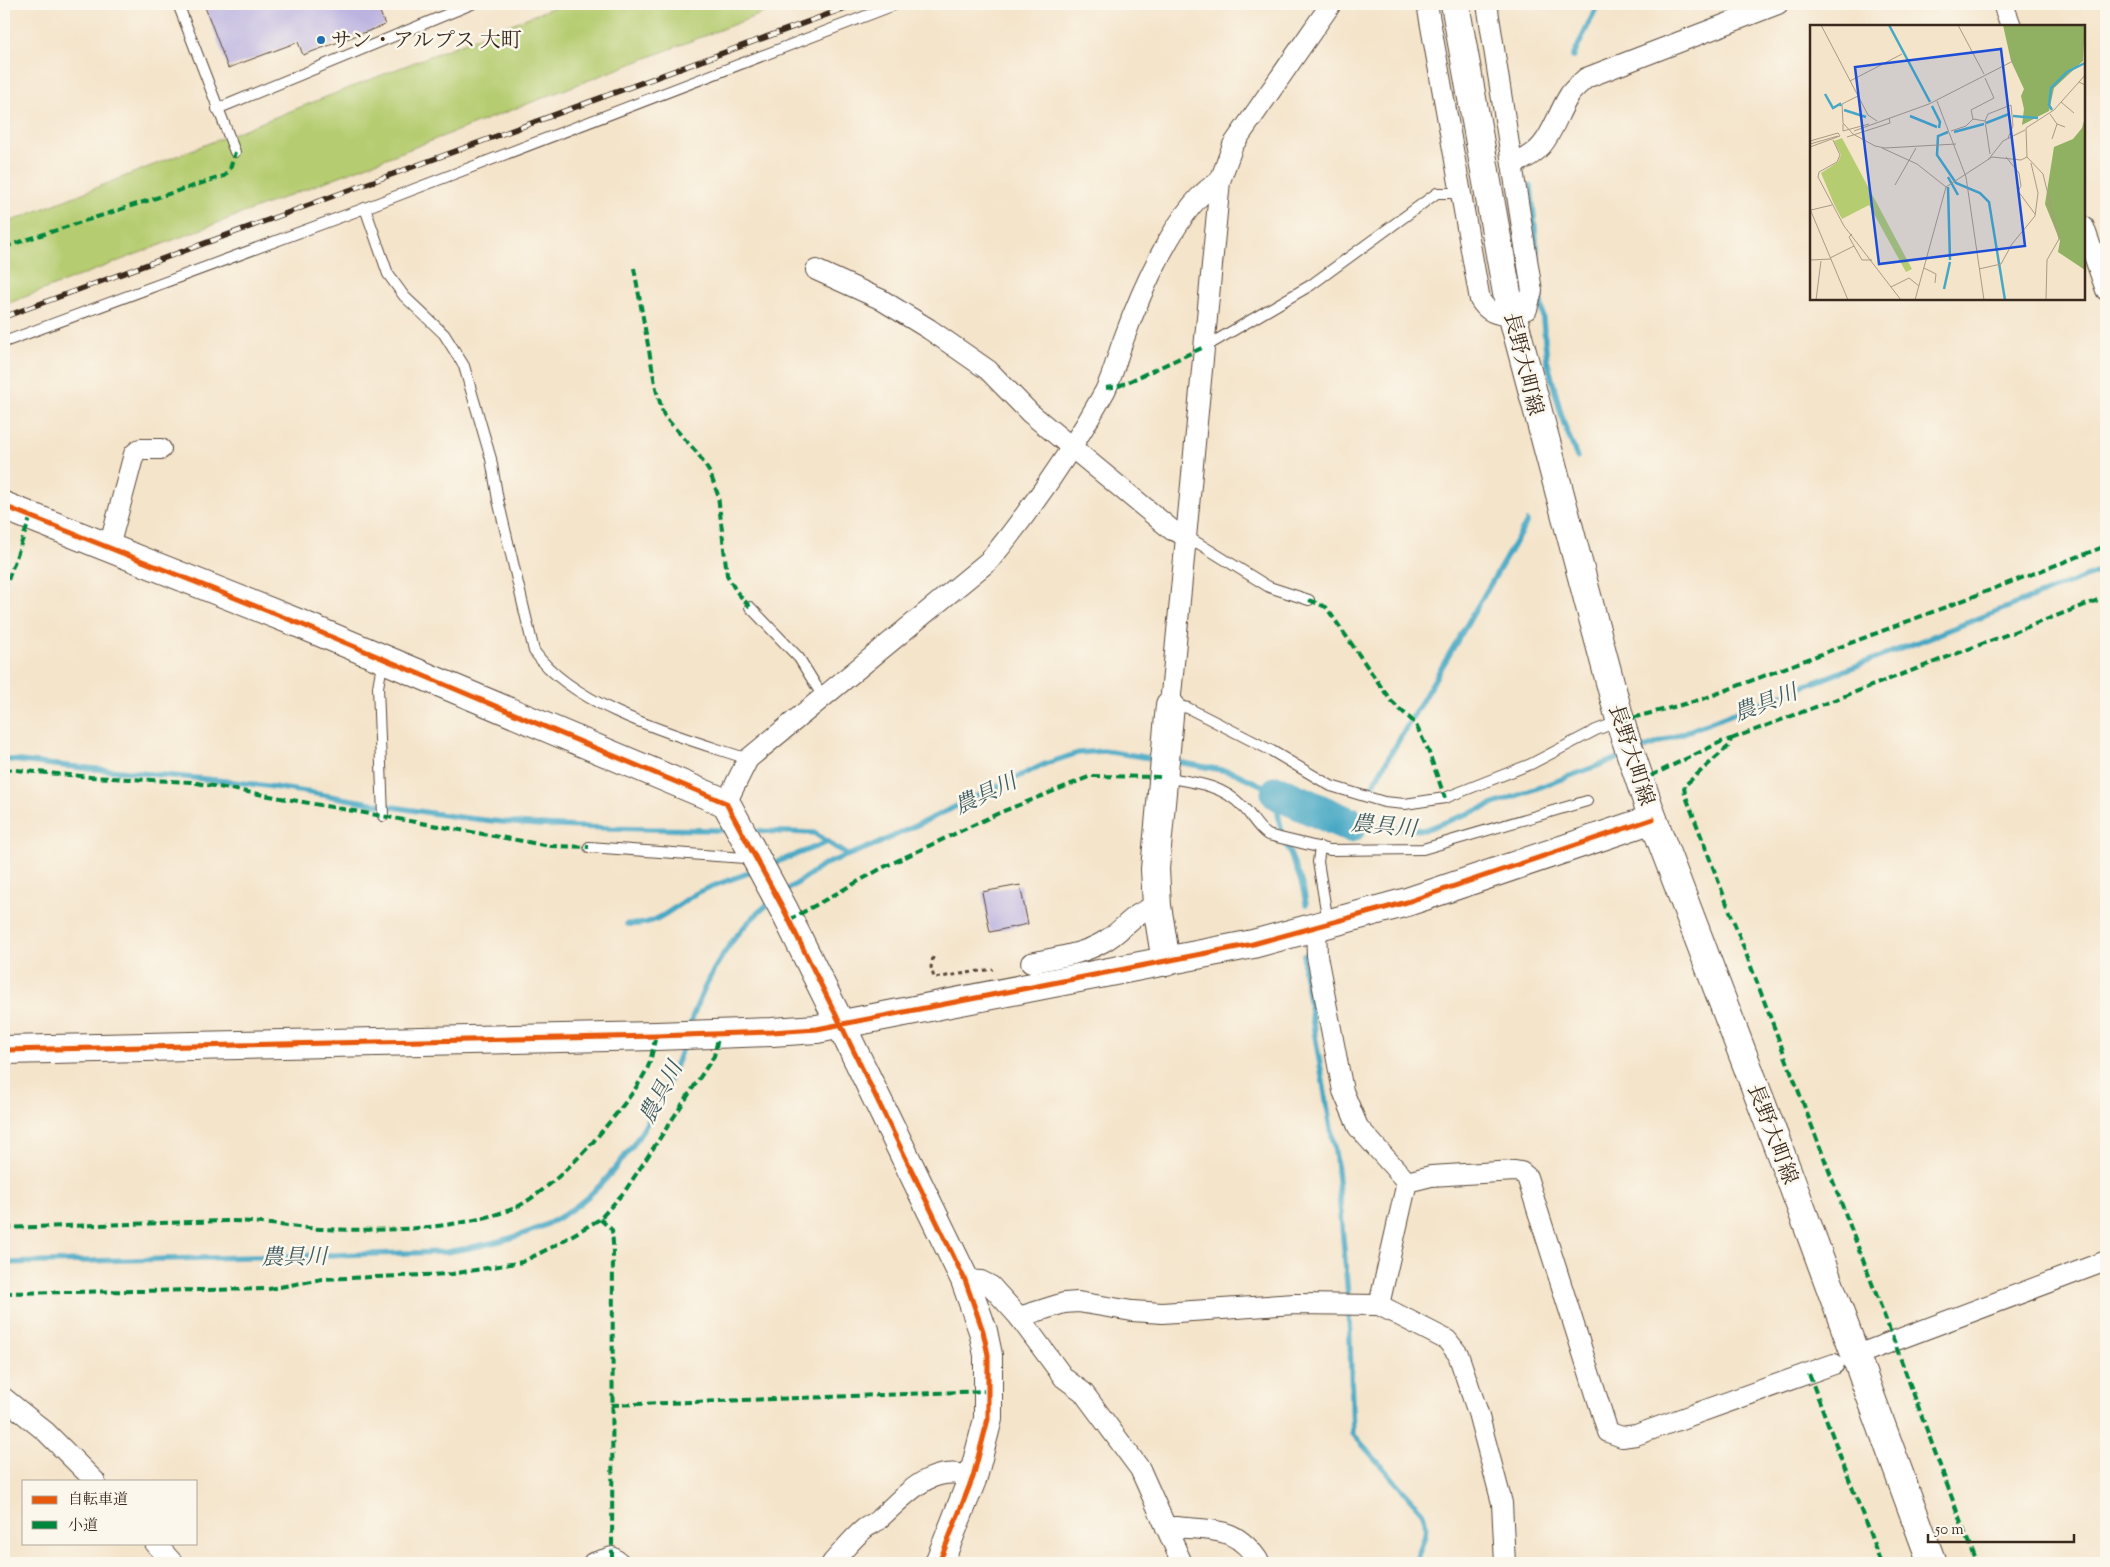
<svg xmlns="http://www.w3.org/2000/svg" width="2110" height="1567" font-family="'Sorts Mill Goudy','Noto Serif JP',serif">
<style>
.green{fill:#b5cc70;stroke:#787b47}
.lines{fill:none;stroke-linecap:round;stroke-linejoin:round}
.stream{stroke:#46a8c5;stroke-width:5.5}
.river{stroke:#46a8c5;stroke-width:35}
.building{fill:#bcb3e0}
.lane-casing{stroke:#574638;stroke-width:12}
.street-casing{stroke:#574638;stroke-width:22}
.secondary-casing{stroke:#574638;stroke-width:30}
.primary-casing{stroke:#574638;stroke-width:30}
.path{stroke:#574638;stroke-width:3;stroke-dasharray:4 4;stroke-linecap:butt}
.lane{stroke:#fff;stroke-width:10}
.street{stroke:#fff;stroke-width:20}
.secondary{stroke:#fff;stroke-width:28}
.primary{stroke:#fff;stroke-width:28}
.rail-casing{stroke:#3b2a1e;stroke-width:5.5}
.rail{stroke:#fbf7ec;stroke-width:4;stroke-dasharray:11;stroke-linecap:butt}
.quiet{stroke:#00873e;stroke-width:4;stroke-dasharray:8 4;stroke-linecap:butt}
.cycleway-casing{stroke:#fbf7ec;stroke-width:8}
.cycleway{stroke:#e8590c;stroke-width:5}
.poi-dot{fill:#1f6fb2;stroke:#fbf7ec;stroke-width:2}
.labels{text-anchor:middle;stroke-width:5;stroke-linejoin:round;paint-order:stroke}
.poi-label{font-size:21px;fill:#3b2a1e;stroke:#fbf7ec;text-anchor:start}
.street-label{font-size:21px;fill:#3b2a1e;stroke:#fbf7ec}
.water-label{font-size:22px;font-style:italic;fill:#3f5c61;stroke:#fbf7ec}
.inset-river{fill:none;stroke:#46a8c5;stroke-width:2.5}
.inset-road{fill:none;stroke:#aa9a85;stroke-width:1}
.view{fill:#1d4ed8;fill-opacity:0.15;stroke:#1d4ed8;stroke-width:2.5}
.inset-edge{fill:none;stroke:#3b2a1e;stroke-width:2.5}
</style>
<rect width="100%" height="100%" fill="#fbf7ec"/>
<filter id="ink" filterUnits="userSpaceOnUse"><feTurbulence type="fractalNoise" baseFrequency=".02" numOctaves="2"/><feDisplacementMap in="SourceGraphic" scale="10" xChannelSelector="R" yChannelSelector="G"/><feConvolveMatrix kernelMatrix="1 2 1 2 8 2 1 2 1" color-interpolation-filters="sRGB"/></filter>
<filter id="wash" filterUnits="userSpaceOnUse"><feTurbulence type="fractalNoise" baseFrequency=".0096" numOctaves="4" result="noise"/><feDisplacementMap in="SourceGraphic" scale="20" xChannelSelector="R" yChannelSelector="G"/><feGaussianBlur stdDeviation="1.12" result="paint"/><feColorMatrix in="noise" values="0 0 0 0 0 0 0 0 0 0 0 0 0 0 0 0 0 1.4 0 .05"/><feComposite in="paint" operator="in"/></filter>
<g filter="url(#wash)">
<rect width="100%" height="100%" fill="#f4e4ca"/>
<polygon class="green" points="562,4 787,4 4,305 4,224"/>
<g class="lines">
<g class="stream">
<polyline points="1573,57 1598,4"/>
<polyline points="1531,186 1539,271"/>
<polyline points="1540,290 1547,360 1563,421 1577,457"/>
<polyline points="1637,751 2106,569"/>
<path d="M4,759C86,770 170,774 252,784C330,794 407,812 484,820C563,829 643,829 723,830"/>
<path d="M1172,761L1233,772L1278,793C1274,841 1301,862 1306,904"/>
<polyline points="1372,786 1527,522"/>
<polyline points="1356,810 1350,825 1424,830 1624,756"/>
<polyline points="759,831 814,833 847,855"/>
<polyline points="767,866 828,842"/>
<polyline points="783,893 825,864 877,844 1045,764 1078,753 1103,751 1158,759"/>
<path d="M627,924C659,927 674,905 699,892C716,884 736,878 754,871"/>
<polyline points="1304,955 1304,971 1336,1158 1348,1295"/>
<path d="M689,1027C705,979 731,932 772,901"/>
<path d="M4,1263L447,1252C480,1246 512,1240 543,1226C612,1195 660,1112 684,1043"/>
<path d="M1349,1312L1353,1434L1422,1512C1431,1529 1421,1547 1415,1563"/>
</g>
<polyline class="river" points="1278,793 1350,825"/>
</g>
<g id="blocks">
<g class="building">
<polygon points="213,4 377,4 385,25 303,55 298,42 228,68 205,7"/>
<polygon points="1020,885 1028,924 990,932 982,892"/>
</g>
</g>
</g>
<g filter="url(#ink)">
<use href="#blocks" fill-opacity="0" stroke="#574638" stroke-width="1"/>
<g class="lines">
<defs>
<g id="lane">
<polyline points="178,4 235,152"/>
<polyline points="217,109 472,4"/>
<path d="M365,208L388,274L404,296L444,334L464,366L491,459L498,500L534,651C575,709 682,737 748,759"/>
<polyline points="4,342 365,208 897,4"/>
<polyline points="1205,347 1311,285 1437,193 1460,193"/>
<polyline points="1185,535 1269,587 1309,600"/>
<polyline points="750,607 799,658 823,697"/>
<polyline points="383,659 378,687 383,816"/>
<polyline points="1172,705 1188,708 1272,751 1331,786 1384,802 1405,804 1445,798 1531,764 1596,730 1620,721"/>
<path d="M1164,777C1192,782 1221,784 1242,806C1252,815 1256,827 1268,835L1330,850L1423,849L1587,801"/>
<polyline points="589,847 745,858 753,854"/>
<polyline points="1320,847 1318,862 1328,922"/>
</g>
<g id="street">
<path d="M1427,4L1480,300C1492,319 1508,316 1527,309L1532,291L1487,4"/>
<polyline points="2003,4 2011,26"/>
<path d="M1512,164C1551,152 1551,124 1570,94C1574,88 1581,83 1586,78L1778,4"/>
<polyline points="2084,227 2106,290"/>
<polyline points="816,270 880,299 929,329 988,370 1030,413 1172,530 1185,535"/>
<polyline points="109,547 134,454 140,449 161,449"/>
<polyline points="1170,705 1220,181 1233,145 1331,4"/>
<path d="M726,803L748,759L990,560C1033,507 1072,451 1105,391C1113,375 1117,357 1123,341C1139,297 1178,202 1220,181"/>
<polyline points="1316,927 1317,956 1343,1091 1358,1127 1407,1182"/>
<path d="M1031,963C1055,957 1081,955 1103,942C1125,930 1131,913 1157,906"/>
<polyline points="965,1280 981,1281 991,1286 1019,1317 1064,1378 1083,1392 1140,1469 1182,1563"/>
<polyline points="1379,1305 1407,1182 1431,1176 1515,1171 1521,1172 1527,1177 1608,1432 1622,1437 1636,1435 1834,1364"/>
<polyline points="1019,1317 1064,1303 1078,1302 1132,1311 1162,1313 1295,1304 1379,1305 1447,1340 1458,1354 1478,1413 1502,1503 1505,1563"/>
<polyline points="1870,1350 2106,1261"/>
<polyline points="4,1398 46,1432 95,1481"/>
<path d="M1166,1528L1176,1527C1216,1531 1236,1526 1260,1563"/>
<polyline points="155,1543 173,1563"/>
<polyline points="593,1563 612,1557 620,1563"/>
<path d="M832,1563C842,1552 852,1539 864,1529C869,1525 876,1523 880,1518C909,1492 931,1463 973,1477"/>
</g>
<g id="secondary">
<polyline points="4,506 303,625 726,803 784,910 841,1025 965,1280 983,1331 988,1355 988,1419 973,1477 939,1563"/>
<polyline points="1166,962 1157,906 1155,869 1170,705"/>
<polyline points="4,1050 656,1036 772,1032 817,1029 1253,944 1407,902 1653,819"/>
</g>
<polyline id="primary" points="1455,4 1508,299 1623,731 1653,819 1793,1186 1932,1563"/>
</defs>
<use href="#lane" class="lane-casing"/>
<use href="#street" class="street-casing"/>
<use href="#secondary" class="secondary-casing"/>
<use href="#primary" class="primary-casing"/>
<polyline class="path" points="933,957 931,967 934,978 993,969"/>
<use href="#lane" class="lane"/>
<use href="#street" class="street"/>
<use href="#secondary" class="secondary"/>
<use href="#primary" class="primary"/>
<defs>
<polyline id="rail" points="4,317 856,4"/>
</defs>
<use href="#rail" class="rail-casing"/>
<use href="#rail" class="rail"/>
<g class="quiet">
<polyline points="4,247 224,176 230,169 235,152"/>
<polyline points="634,268 656,389 664,416 698,454 710,473 718,495 727,575 736,591 750,607"/>
<polyline points="1106,388 1119,386 1204,347"/>
<polyline points="4,591 31,516"/>
<polyline points="1309,600 1326,607 1391,701 1415,723 1428,750 1445,798"/>
<polyline points="1621,721 1703,699 2106,546"/>
<polyline points="1731,739 2106,597"/>
<polyline points="4,769 91,777 191,782 550,846 589,847"/>
<polyline points="1640,781 1721,742 1731,739 1729,746 1684,786 1685,794 1894,1341 1976,1563"/>
<polyline points="789,920 884,867 999,813 1091,776 1163,777"/>
<polyline points="600,1219 612,1230 613,1243 612,1557"/>
<path d="M4,1228L226,1221C258,1221 289,1227 320,1229C383,1231 453,1231 512,1209C538,1199 580,1158 598,1136C615,1115 635,1093 647,1069C652,1059 653,1046 656,1036"/>
<polyline points="4,1293 269,1289 322,1279 452,1274 522,1262 554,1246 600,1219 625,1191 714,1056 719,1034"/>
<polyline points="1809,1374 1881,1563"/>
<polyline points="611,1405 988,1391"/>
</g>
<defs>
<g id="cycleway">
<polyline points="4,506 303,625 726,803 784,910 841,1025 965,1280 983,1331 988,1355 988,1419 973,1477 939,1563"/>
<polyline points="4,1050 656,1036 772,1032 817,1029 1253,944 1407,902 1653,819"/>
</g>
</defs>
<use href="#cycleway" class="cycleway-casing"/>
<use href="#cycleway" class="cycleway"/>
</g>
</g>
<circle class="poi-dot" cx="321" cy="40" r="5"/>
<g class="labels">
<g class="poi-label">
<text x="331" y="47">サン・アルプス 大町</text>
</g>
<g class="street-label">
<text transform="translate(1524 364) rotate(76)" y="7">長野大町線</text>
<text transform="translate(1632 755) rotate(72)" y="7">長野大町線</text>
<text transform="translate(1773 1134) rotate(69)" y="7">長野大町線</text>
</g>
<g class="water-label">
<text transform="translate(1765 702) rotate(-21)" y="8">農具川</text>
<text transform="translate(985 793) rotate(-25)" y="8">農具川</text>
<text transform="translate(1384 825) rotate(5)" y="8">農具川</text>
<text transform="translate(660 1092) rotate(-62)" y="8">農具川</text>
<text transform="translate(294 1256) rotate(-1)" y="8">農具川</text>
</g>
</g>
<g transform="translate(1810 25)">
<rect width="275" height="275" fill="#f4e4ca"/>
<path d="M32,113L102,244L96,247L59,180L32,194L24,179L11,148L28,137L31,130L24,116Z" fill="#b5cc70"/>
<path d="M193,0H275L273,36L244,63L239,86L212,100L214,84L211,71L214,64L201,36ZM275,92V245L248,227L250,216L235,179L244,122L263,114L272,103Z" fill="#90b062"/>
<path class="inset-river" d="M79,0L120,77M15,69L23,83L30,79L31,81M122,81L130,97L129,103M34,85L56,92M242,85L239,80L241,63L257,47L275,38M100,91L127,102M203,91L228,93M176,98L199,89M138,107L128,111L127,130L146,158L170,168L179,177L195,275M144,107L174,99M138,152L148,170M138,162L140,235M134,264L140,237"/>
<path class="inset-road" d="M11,0L58,90L67,96M148,0L174,49M275,50L269,57L275,60M40,56L92,29M48,71L32,79L33,98L43,109L65,121L75,123L146,119M127,76L156,152L174,275M251,77L264,88M240,89L247,99L255,102M175,96L163,94L161,85L184,73L175,53M33,99V106L59,99M44,106L119,79L205,35M141,106L156,101L163,94M37,112L80,98L79,93M242,114L247,99M23,115L30,130L27,137L9,147L8,152L34,201L91,275M0,116L28,108L30,111L0,122M0,119L28,111M72,123L107,139L136,162M180,129L175,96L178,89L201,80L203,101L198,113M196,132L209,148L211,161L208,166L225,189M217,132L233,149L249,214L237,235L236,275M178,135L193,116L215,105M85,160L106,123M0,184L38,275M1,185L22,180M42,209L39,212L52,235H62M20,233L44,221M0,235L21,234M114,243L126,249L125,258M169,244L191,239L202,219L225,191L228,168L221,138M81,262L99,253L109,261M6,275L11,236M105,275L136,162L182,132L211,135L217,132L216,103L244,85L269,57"/>
<path class="view" d="M191,24L215,221L69,239L45,42Z"/>
<rect width="275" height="275" class="inset-edge"/>
</g>
<rect width="2110" height="1567" fill="none" stroke="#fbf7ec" stroke-width="20"/>
<rect x="22" y="1480" width="175" height="65" fill="#fbf7ec" stroke="#aea59a"/>
<rect x="32" y="1496" width="25" height="8" fill="#e8590c" stroke="#aea59a"/>
<text x="68" y="1504" font-size="15" fill="#3b2a1e">自転車道</text>
<rect x="32" y="1521" width="25" height="8" fill="#00873e" stroke="#aea59a"/>
<text x="68" y="1530" font-size="15" fill="#3b2a1e">小道</text>
<path d="M1928 1534v8h146v-8" fill="none" stroke="#3b2a1e" stroke-width="2.5"/>
<text x="1935" y="1534" font-size="15" fill="#3b2a1e" stroke="#fbf7ec" stroke-width="4" paint-order="stroke">50 m</text>
</svg>
